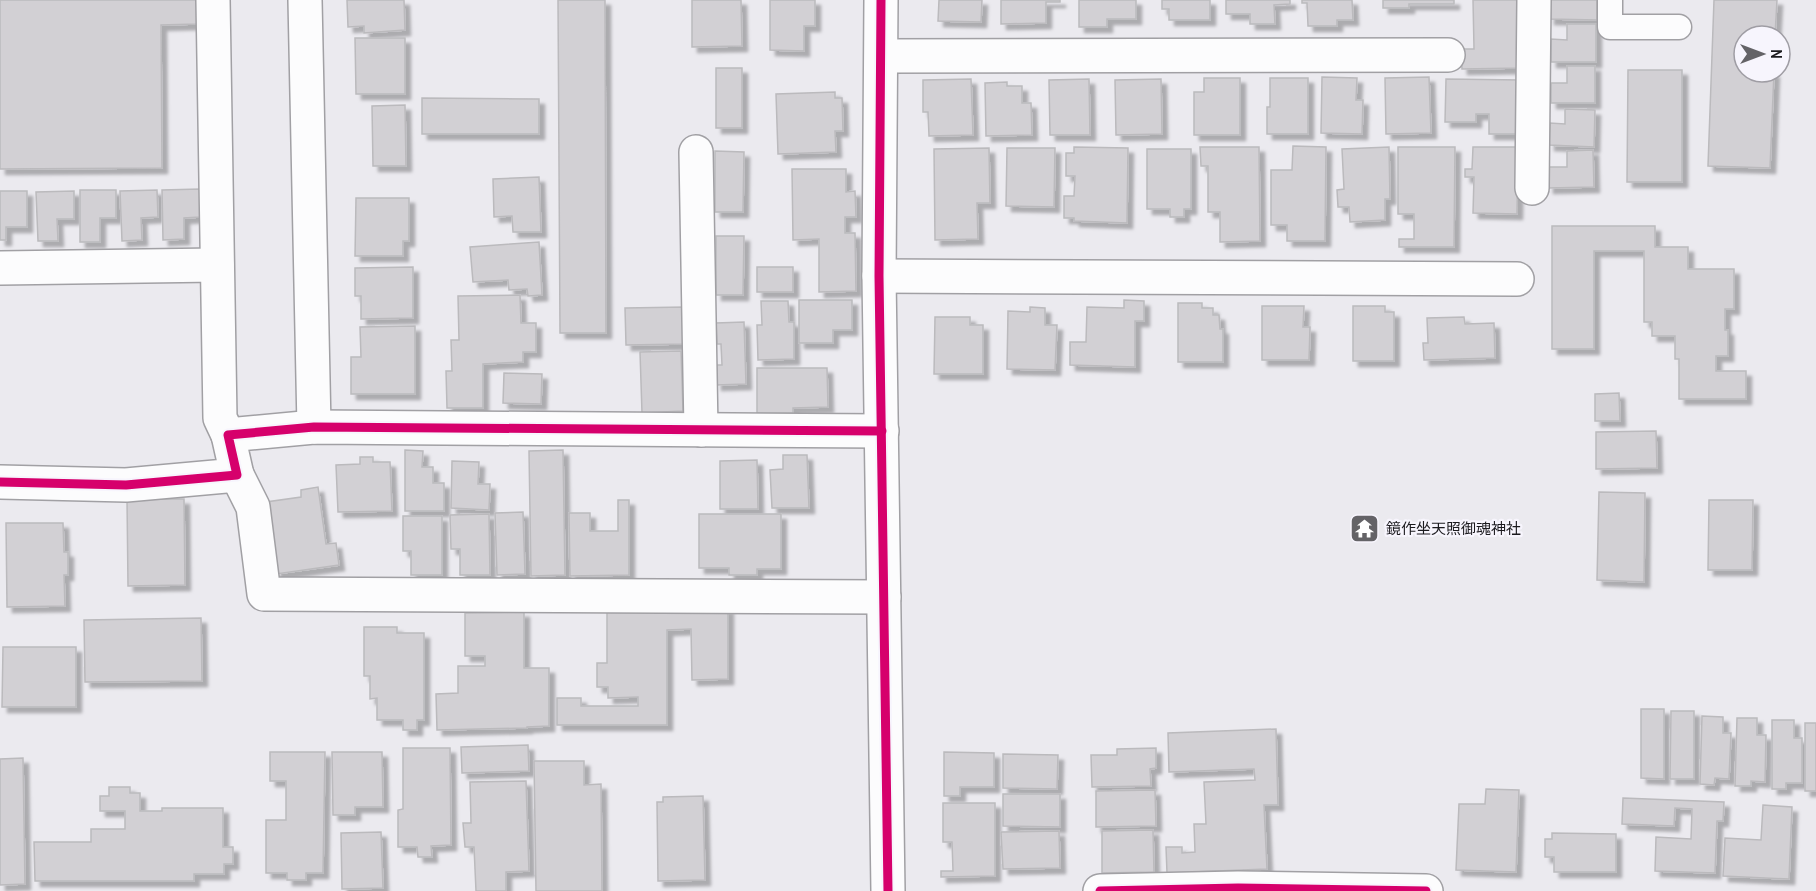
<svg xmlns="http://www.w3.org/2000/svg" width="1816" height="891" font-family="'Archivo Narrow','Noto Sans JP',sans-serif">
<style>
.building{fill:#d2d0d4;stroke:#bbbabd;stroke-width:1.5;filter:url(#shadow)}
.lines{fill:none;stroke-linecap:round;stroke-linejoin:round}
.service-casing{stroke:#a1a0a4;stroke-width:27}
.minor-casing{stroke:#a1a0a4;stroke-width:36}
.service{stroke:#fcfcfd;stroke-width:24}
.minor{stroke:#fcfcfd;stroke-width:33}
.cycleway-casing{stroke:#f7f5fd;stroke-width:13}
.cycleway{stroke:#d6006c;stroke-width:9}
.labels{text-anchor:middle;stroke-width:4.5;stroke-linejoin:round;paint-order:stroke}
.poi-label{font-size:15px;fill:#1b1a1e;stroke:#f7f5fd;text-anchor:start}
</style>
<defs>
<filter id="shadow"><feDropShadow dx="5.5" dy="5.5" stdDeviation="1.5" flood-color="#0004"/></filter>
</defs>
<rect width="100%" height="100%" fill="#ebeaef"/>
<g class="building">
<polygon points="0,0 197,0 197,24 161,25 162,168 0,169"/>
<polygon points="347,0 404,0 405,30 364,33 364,26 348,27"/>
<polygon points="558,0 605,0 606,333 560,333"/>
<polygon points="692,0 741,0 742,46 692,47"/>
<polygon points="770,0 815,0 815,26 804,26 804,51 770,50"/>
<polygon points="939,0 982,0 981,22 938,21"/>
<polygon points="1001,0 1060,0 1060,2 1046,2 1046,23 1001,24"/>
<polygon points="1079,0 1136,0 1136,19 1107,19 1107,27 1079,27"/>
<polygon points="1162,0 1210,0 1210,20 1169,20 1169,9 1162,9"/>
<polygon points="1226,0 1290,0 1290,4 1274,5 1275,24 1250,24 1250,14 1226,14"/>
<polygon points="1302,0 1352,0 1353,20 1337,20 1337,26 1308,26 1307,3 1302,3"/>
<polygon points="1383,0 1454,0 1454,4 1409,4 1409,8 1383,8"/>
<polygon points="1473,0 1519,0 1521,68 1462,69 1461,49 1474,49"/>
<polygon points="1550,0 1597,0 1597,20 1549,19"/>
<polygon points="1714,0 1777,0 1775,36 1744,36 1744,72 1774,72 1770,168 1708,166"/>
<polygon points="1567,24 1596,24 1596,62 1551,62 1551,39 1567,40"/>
<polygon points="355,38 405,38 405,94 356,94"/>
<polygon points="1567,66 1595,66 1595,103 1551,103 1551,83 1567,83"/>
<rect x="716" y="68" width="26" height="60"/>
<polygon points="1628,70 1682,70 1682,182 1627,182"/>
<polygon points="1322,77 1357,78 1356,100 1363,100 1362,134 1321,133"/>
<polygon points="1429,77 1431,133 1386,134 1385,78"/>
<polygon points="1204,78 1240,78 1240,135 1194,135 1194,92 1204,92"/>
<polygon points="1270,78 1308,78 1308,134 1267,134 1267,107 1270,107"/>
<polygon points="971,79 973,135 929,136 928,112 923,112 923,80"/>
<polygon points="1089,79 1090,135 1050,135 1049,80"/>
<polygon points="1161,79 1162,134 1116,135 1115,80"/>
<polygon points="1446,79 1521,80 1519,134 1489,134 1489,114 1476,114 1476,122 1445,122"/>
<polygon points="1007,82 1007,86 1022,86 1022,103 1031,103 1032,135 986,136 985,83"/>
<polygon points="835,92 835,98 842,98 843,131 835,131 836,152 778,154 776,94"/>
<polygon points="422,98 539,99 539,134 422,134"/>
<polygon points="405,105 406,166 373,166 372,106"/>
<polygon points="1565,109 1595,110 1594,147 1549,145 1550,123 1565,124"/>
<polygon points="1293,146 1326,147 1325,241 1287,241 1287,225 1271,225 1271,170 1292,170"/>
<polygon points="1074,147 1128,148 1127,223 1074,221 1074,218 1064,218 1064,196 1074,196 1075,176 1066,176 1066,153 1074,153"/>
<polygon points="1200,147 1259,147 1260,241 1220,242 1220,212 1208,212 1208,166 1201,166"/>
<polygon points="1389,147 1390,199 1385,199 1385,220 1350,222 1349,207 1338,207 1337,190 1344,189 1342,149"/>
<polygon points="1398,147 1455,147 1454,247 1399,247 1399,239 1414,239 1414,214 1398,214"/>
<polygon points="1473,147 1518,147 1517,214 1473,213 1474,177 1465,177 1465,169 1472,169"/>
<polygon points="989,148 990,203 977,203 978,239 935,240 934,149"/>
<polygon points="1007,148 1055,148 1054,207 1006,206"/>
<polygon points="1147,149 1191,149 1191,209 1184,209 1184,217 1170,217 1170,209 1147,209"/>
<polygon points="1593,150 1594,187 1548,188 1548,167 1567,167 1567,151"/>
<polygon points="715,151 744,152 743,212 715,212"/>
<polygon points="792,169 846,169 846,192 855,191 856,217 845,217 845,233 855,233 856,291 819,292 819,239 793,240"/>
<polygon points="539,177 541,232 513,232 512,216 494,217 493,179"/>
<polygon points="200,189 200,217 184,218 184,239 163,240 162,190"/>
<polygon points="80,190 116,190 116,218 100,218 100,242 80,242"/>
<polygon points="157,190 158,217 141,218 142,240 122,241 120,191"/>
<polygon points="0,191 27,191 27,227 6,227 6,240 0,240"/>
<polygon points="74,191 74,219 57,219 58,241 38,241 36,192"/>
<polygon points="356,198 409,198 409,241 403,241 403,256 355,256"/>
<polygon points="1552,226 1655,226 1655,247 1688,247 1688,269 1734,269 1734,309 1725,309 1725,330 1728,330 1728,356 1716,356 1716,371 1746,371 1746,399 1679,399 1679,359 1675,359 1675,336 1652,336 1652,322 1644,322 1644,251 1594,251 1594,349 1552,349"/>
<polygon points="716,236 744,236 743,295 716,295"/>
<polygon points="539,242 542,295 528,296 527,289 509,290 508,280 473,282 470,247"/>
<polygon points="413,267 413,318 361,319 361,296 355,296 355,268"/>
<rect x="757" y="267" width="36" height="25"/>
<polygon points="520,295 521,323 536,323 536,352 523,352 523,362 483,364 483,408 447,408 446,371 452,371 451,340 459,340 458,296"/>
<polygon points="799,300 852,300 852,330 833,330 833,343 799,343"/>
<polygon points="1124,300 1144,301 1144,321 1135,321 1135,367 1070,365 1070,342 1086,342 1087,307 1124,308"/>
<polygon points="761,301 788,301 789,322 794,322 794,359 758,360 757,325 762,325"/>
<polygon points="1178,303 1202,303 1202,308 1213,308 1213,315 1219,315 1220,329 1223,329 1223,362 1178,362"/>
<polygon points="1262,306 1304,306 1303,327 1310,327 1309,360 1262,360"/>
<polygon points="1353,306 1385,306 1385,312 1394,312 1394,361 1353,361"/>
<polygon points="685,307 685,344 626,345 625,308"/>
<polygon points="1030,307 1045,308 1045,325 1057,325 1055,370 1007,369 1008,311 1030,312"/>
<polygon points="935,317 970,317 970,325 983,325 983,374 934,374"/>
<polygon points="1464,317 1465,324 1494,323 1495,358 1424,360 1423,343 1428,343 1427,318"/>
<polygon points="744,322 746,384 716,385 716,365 722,365 721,344 717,344 716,323"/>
<polygon points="415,326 415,394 351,394 351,357 361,357 360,327"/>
<polygon points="681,351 683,411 642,413 640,352"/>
<polygon points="757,368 827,368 828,407 793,408 793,413 757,413"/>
<polygon points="504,373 542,374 541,404 503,403"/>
<polygon points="1619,393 1620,421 1595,421 1595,394"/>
<polygon points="1656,431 1657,468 1596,469 1596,432"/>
<polygon points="405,450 423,451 422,467 433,467 433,483 444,483 444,511 405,511"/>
<polygon points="563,450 565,575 531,576 529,451"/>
<polygon points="783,455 807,455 809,508 772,508 770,470 783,469"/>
<polygon points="360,457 373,457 373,462 390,462 392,511 338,512 336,465 360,464"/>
<polygon points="757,460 758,509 720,509 720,461"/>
<polygon points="452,461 479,462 478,484 490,484 489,510 451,508"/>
<polygon points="318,487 326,544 336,543 339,565 276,574 266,502 301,497 301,490"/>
<polygon points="1599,492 1645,493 1644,582 1597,580"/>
<polygon points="127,499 184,499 185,585 128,586"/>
<polygon points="618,500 629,500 629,575 570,576 569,513 590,513 590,531 618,531"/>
<polygon points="1709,500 1753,500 1752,570 1708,570"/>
<polygon points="523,512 525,574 497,575 495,513"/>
<polygon points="489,514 490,575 460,575 460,549 451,549 450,515"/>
<polygon points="699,514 781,514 781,569 757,569 757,575 729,575 729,568 699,568"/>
<polygon points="403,516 442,516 442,575 411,575 411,551 403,551"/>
<polygon points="6,523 63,523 64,552 68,552 68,575 64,575 65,606 7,607"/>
<polygon points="728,608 728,679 692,680 691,629 667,630 667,725 557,725 557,698 581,698 581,706 638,706 638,697 608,698 608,687 597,687 597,663 607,663 607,612"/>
<polygon points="524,612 524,668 549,668 549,726 527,727 527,728 437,730 436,694 458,693 458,666 485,666 485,656 465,656 465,613"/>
<polygon points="201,618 202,681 85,682 84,620"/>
<polygon points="364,627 397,627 397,633 424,633 424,720 417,720 417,730 403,730 403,720 377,720 377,698 370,699 370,676 364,676"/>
<polygon points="3,647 76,647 76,707 2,707"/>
<polygon points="1641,709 1664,709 1664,779 1641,778"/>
<polygon points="1671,711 1694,711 1694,779 1670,779"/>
<polygon points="1702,716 1723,717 1723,733 1731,733 1729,779 1715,778 1714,785 1700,784"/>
<polygon points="1737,718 1757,718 1757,735 1766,735 1765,782 1751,781 1751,786 1735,786"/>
<polygon points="1772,720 1794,720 1794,738 1802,738 1802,783 1786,783 1786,789 1772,789"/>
<rect x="1805" y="723" width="11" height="68"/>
<polygon points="1276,729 1278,805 1264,805 1267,869 1167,873 1166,847 1182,847 1182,853 1195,852 1194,824 1206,824 1204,782 1255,780 1254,769 1169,772 1168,733"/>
<polygon points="528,745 529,771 462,773 461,747"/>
<polygon points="403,748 450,748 451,845 431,846 432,857 418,857 417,847 398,847 398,810 403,809"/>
<polygon points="1156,748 1156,768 1150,769 1151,786 1092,787 1091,755 1117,755 1117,749"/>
<polygon points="270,752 325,752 323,873 306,873 306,880 287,880 287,873 266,873 266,820 286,820 286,781 270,781"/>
<polygon points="332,752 382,752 383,807 355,807 355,815 333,815"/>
<polygon points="944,752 994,753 994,787 960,787 960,796 944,796"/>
<polygon points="1003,754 1058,755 1057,789 1003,788"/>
<polygon points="23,758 25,884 0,885 0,759"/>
<polygon points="534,761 584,761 584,785 601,784 602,891 536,891"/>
<polygon points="526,781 529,871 506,872 506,891 476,891 474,847 465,847 463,823 471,823 470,782"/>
<polygon points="109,787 130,787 130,793 140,793 140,811 162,811 162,808 223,808 223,847 233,847 233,864 224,864 224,874 194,874 194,881 35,881 34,842 91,842 91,829 125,829 125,811 100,811 100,796 109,796"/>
<polygon points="1486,789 1519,790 1516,872 1456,870 1459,804 1485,804"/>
<polygon points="1155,790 1156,826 1096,827 1096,791"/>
<polygon points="1003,794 1060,794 1060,827 1003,826"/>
<polygon points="703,796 705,880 658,881 657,802 663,802 663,797"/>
<polygon points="1623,798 1724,802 1723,821 1717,821 1715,873 1655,871 1656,837 1691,839 1692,809 1675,808 1674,826 1622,824"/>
<polygon points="943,803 995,803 995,876 941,877 941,871 953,871 952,842 943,842"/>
<polygon points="1763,805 1792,807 1789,879 1723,876 1725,838 1761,840"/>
<polygon points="1153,830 1154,872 1102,873 1102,831"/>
<polygon points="1059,831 1060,868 1003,869 1001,832"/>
<polygon points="381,832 383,888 342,889 341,833"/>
<polygon points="1552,833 1616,834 1616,872 1554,872 1554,857 1545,857 1545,839 1552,839"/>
</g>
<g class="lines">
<defs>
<polyline id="service" points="1610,0 1610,27 1679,27"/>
<g id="minor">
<polyline points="213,0 220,418 228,435"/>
<polyline points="305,0 314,427"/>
<polyline points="881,0 879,276 888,891"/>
<polyline points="882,56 1448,55"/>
<polyline points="696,152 701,430"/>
<polyline points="1532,188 1534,0"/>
<polyline points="0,268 217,265"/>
<polyline points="879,276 1517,279"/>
<polyline points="237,475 253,507 264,594 884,597"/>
<polyline points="0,482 126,485 237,475 228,435 314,427 882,431"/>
<polyline points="1100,891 1238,888 1426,891"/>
</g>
</defs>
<use href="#service" class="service-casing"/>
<use href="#minor" class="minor-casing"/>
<use href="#service" class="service"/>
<use href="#minor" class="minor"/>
<defs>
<g id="cycleway">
<polyline points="881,0 879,276 888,891"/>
<polyline points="0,482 126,485 237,475 228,435 314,427 882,431"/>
<polyline points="1100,891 1238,888 1426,891"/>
</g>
</defs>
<use href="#cycleway" class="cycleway-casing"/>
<use href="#cycleway" class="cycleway"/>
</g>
<defs>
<symbol id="temple-square" viewBox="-11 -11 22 22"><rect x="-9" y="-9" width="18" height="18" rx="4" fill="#646367" stroke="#f7f5fd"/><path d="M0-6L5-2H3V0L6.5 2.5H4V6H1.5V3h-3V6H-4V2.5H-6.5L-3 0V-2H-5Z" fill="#fff"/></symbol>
</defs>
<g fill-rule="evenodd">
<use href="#temple-square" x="1348" y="512" width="33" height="33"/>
</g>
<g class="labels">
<g class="poi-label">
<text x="1386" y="534">鏡作坐天照御魂神社</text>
</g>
</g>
<g transform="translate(1762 54) rotate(90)"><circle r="28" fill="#f7f5fd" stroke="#9f9da4" stroke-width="1.5"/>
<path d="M0-4.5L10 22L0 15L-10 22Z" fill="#646367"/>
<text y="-9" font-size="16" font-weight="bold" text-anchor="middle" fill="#1b1a1e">N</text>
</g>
</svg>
